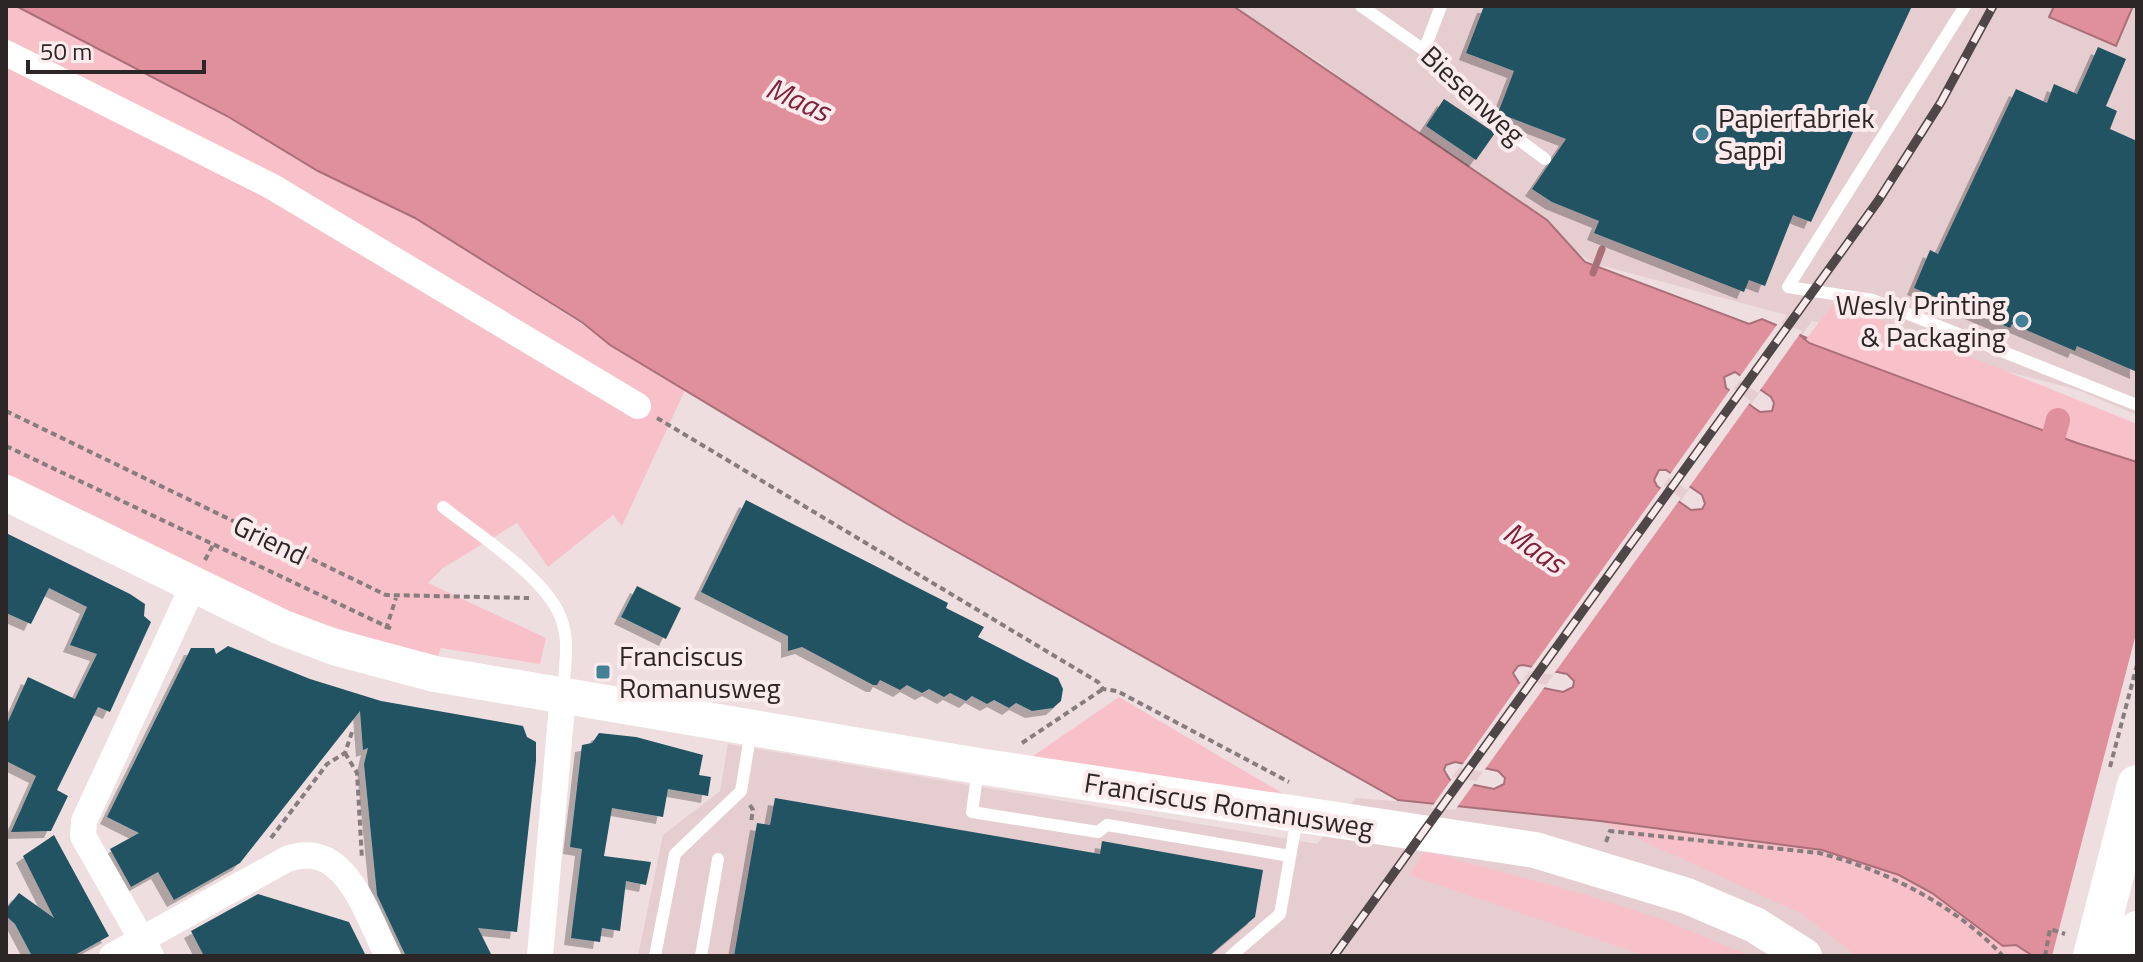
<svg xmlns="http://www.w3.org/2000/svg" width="2143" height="962" font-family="'Titillium Web',sans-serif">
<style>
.built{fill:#e5cdd0}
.green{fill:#f8c1c9}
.water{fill:#e08f9c;stroke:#aa7079;stroke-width:2;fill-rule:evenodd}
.pier{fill:#eedee0}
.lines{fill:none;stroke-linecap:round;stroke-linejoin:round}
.stream{stroke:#aa7079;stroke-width:7}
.canal{stroke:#e08f9c;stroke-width:24}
.building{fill:#215363;filter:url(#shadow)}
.path{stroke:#877c7e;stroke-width:4;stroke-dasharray:6 4;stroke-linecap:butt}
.lane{stroke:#fff;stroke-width:12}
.street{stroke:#fff;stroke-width:26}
.secondary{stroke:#fff;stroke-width:36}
.primary{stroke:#fff;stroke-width:40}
.rail-casing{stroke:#4e4647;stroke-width:9}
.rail{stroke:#fcebed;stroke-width:6;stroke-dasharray:18;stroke-linecap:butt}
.poi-dot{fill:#438196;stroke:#fcebed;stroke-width:3}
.labels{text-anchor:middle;stroke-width:8;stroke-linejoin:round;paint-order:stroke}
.street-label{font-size:28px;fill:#2c2627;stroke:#fcebed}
.poi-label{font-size:28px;fill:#2c2627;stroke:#fcebed;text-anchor:start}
.water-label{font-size:30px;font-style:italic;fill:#7f203a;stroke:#fcebed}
</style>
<defs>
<filter id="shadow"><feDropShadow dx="-7" dy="7" stdDeviation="0" flood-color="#0004"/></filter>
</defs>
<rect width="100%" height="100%" fill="#eedee0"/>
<polygon class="built" points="1232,6 2137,6 2137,415 2078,390 1812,321 1458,806 1600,821 1926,956 638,956 663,835 720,791 728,744 1317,844 1356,798 1433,804 1787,315 1592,263 1321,63"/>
<g class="green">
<polygon points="6,6 27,10 227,116 318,171 415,218 685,390 622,526 613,515 548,567 517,523 443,568 428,583 546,638 540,664 441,648 437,658 300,617 6,476"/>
<polygon points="1835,302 2137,424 2137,462 2077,443 1809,343 1799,335 1807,338"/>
<polygon points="1119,697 1292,799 1030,758"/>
<path d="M1600,821C1696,833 1807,836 1896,874C1935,890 1970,919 2003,946L2016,945L2033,956H1857L1802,914Z"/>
<polygon points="1425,851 1587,895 1661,919 1751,956 1646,956 1409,875"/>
</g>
<g class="water">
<path d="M16,6H1233L1547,220L1585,262L1749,324L1762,319L1807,338L1802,337L1809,343L2077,443L2137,462V956H2033L2016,945L2003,946L1932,893L1899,875L1822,850L1600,821L1398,800L904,522L610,345L583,323L415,218L318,171L227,116ZM1735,372L1771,397L1774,403L1772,411L1760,412L1726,388L1724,377ZM1659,470H1666L1702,495L1705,504L1702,509L1691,510L1657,486L1654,480ZM1523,665L1567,674L1574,681L1573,687L1563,692L1519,683L1513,673L1518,666ZM1455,762L1498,771L1505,778L1504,784L1494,789L1450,780L1444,770L1446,765Z"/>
<polygon points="2054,6 2133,6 2116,46 2049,17"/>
</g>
<g class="pier">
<polygon points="1779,322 1802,331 1758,393 1738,379"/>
<polygon points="1732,387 1751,401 1687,490 1668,477"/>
<polygon points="1663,485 1681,498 1553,675 1529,671"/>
<polygon points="2137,630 2137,956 2052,956"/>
<polygon points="1523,679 1546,685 1483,772 1460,768"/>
<polygon points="1453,777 1476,781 1455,810 1431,808"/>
</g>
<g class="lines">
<polyline class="stream" points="1593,273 1602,249"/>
<polyline class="canal" points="2046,464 2058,420"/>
</g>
<g class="building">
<polygon points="1484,6 1912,6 1811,222 1793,215 1765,286 1749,280 1744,292 1594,233 1599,221 1552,202 1532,189 1566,139 1498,113 1514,71 1466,53"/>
<polygon points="2098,47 2126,59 2106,106 2117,111 2110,129 2137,141 2137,372 2077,346 2075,351 2012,324 2010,328 1914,288 1930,250 1938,254 2016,89 2047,103 2054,84 2077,94"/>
<polygon points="1444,99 1495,133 1476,160 1426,126"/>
<polygon points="746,500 948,603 946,608 984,627 978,637 1058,678 1063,689 1061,701 1053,708 1032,711 1016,703 1009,708 994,700 987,704 972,696 966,701 950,693 944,697 929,689 922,693 907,685 900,690 880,680 877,685 873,685 802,647 788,651 788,636 701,592"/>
<polygon points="6,533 130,594 145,604 144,616 151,622 110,712 98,707 57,790 68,796 51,831 11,832 36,776 6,761 6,726 28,677 75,699 97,654 70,645 87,607 49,588 31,624 6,613"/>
<polygon points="637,586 681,608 666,639 621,617"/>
<polygon points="228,646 310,679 381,701 523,726 527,737 536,742 536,761 517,932 478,928 492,956 406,956 401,946 377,895 364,764 368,748 363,750 360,711 240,863 174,900 158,872 131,887 110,849 139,833 107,817 191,648 214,648 216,654"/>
<polygon points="599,733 636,737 703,755 699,775 711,777 708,796 668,789 663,817 612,808 604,856 651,862 646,885 626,881 620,931 602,928 600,942 571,938 582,849 570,847 582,745 592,743"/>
<polygon points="775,798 1100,854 1102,841 1263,870 1255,917 1209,956 734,956 757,823 770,825"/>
<polygon points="54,835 109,936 73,956 32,956 15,924 6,916 6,909 19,893 54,918 23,856"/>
<polygon points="258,894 349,922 366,956 204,956 191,931"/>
</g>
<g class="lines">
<g class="path">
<polyline points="6,411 386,595 529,598"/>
<polyline points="657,418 1098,682 1103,689 1117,691 1289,782"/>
<polyline points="6,446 394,630"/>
<polyline points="205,560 213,545"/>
<polyline points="386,629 396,598"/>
<polyline points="1022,743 1103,689"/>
<polyline points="345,753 357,773 362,859"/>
<polyline points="2110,767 2137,665"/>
<polyline points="750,805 753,810 751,822"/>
<polyline points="271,838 327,764 345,753 353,729"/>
<path d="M1606,842L1610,831L1819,853C1886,870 1955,905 2003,956"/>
<polyline points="2045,956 2050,929 2065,934"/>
</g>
<g class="lane">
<polyline points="1361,6 1441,62 1487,116 1545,159"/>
<polyline points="1965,6 1788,287 1873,300 2137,405"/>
<polyline points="1425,48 1441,6"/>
<path d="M443,507C477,534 549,579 562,621C570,643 564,671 563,694"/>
<polyline points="978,769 972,812 1098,832 1107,825 1290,856"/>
<polyline points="655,956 675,854 741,791 751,731"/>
<polyline points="701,956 718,859"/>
<polyline points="1231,956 1280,914 1297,818"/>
</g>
<g class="street">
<polyline points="6,53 271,186 638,406"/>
<path d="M112,956L287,859C346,838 366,914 388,956"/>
<polyline points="151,956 83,836 84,821 193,586"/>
<polyline points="540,956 563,695"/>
</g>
<polyline class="secondary" points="6,493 281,627 334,647 435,674 978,766 1535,850 1687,896 1755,925 1804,956"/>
<g class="primary">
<polyline points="2093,956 2137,785"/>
<polyline points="2131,956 2137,931"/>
</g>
<defs>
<polyline id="rail" points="1334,956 1878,201 1941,102 1993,6"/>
</defs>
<use href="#rail" class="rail-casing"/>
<use href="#rail" class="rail"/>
</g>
<g class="poi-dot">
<circle cx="1702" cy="134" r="8"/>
<circle cx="2022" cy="321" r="8"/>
<rect x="595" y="664" width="16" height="16" rx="4"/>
</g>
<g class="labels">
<g class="street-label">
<text transform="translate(1473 95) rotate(43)" y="10">Biesenweg</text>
<text transform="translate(270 540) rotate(26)" y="10">Griend</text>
<text transform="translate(1229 805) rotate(9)" y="10">Franciscus Romanusweg</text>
</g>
<g class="poi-label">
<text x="1718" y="128">Papierfabriek<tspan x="1718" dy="32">Sappi</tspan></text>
<text x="2006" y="315" text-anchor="end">Wesly Printing<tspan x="2006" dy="32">&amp; Packaging</tspan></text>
<text x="619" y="666">Franciscus<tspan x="619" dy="32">Romanusweg</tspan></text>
</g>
<g class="water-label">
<text transform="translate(798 100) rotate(24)" y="10">Maas</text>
<text transform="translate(1534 548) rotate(34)" y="10">Maas</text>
</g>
</g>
<rect width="2143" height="962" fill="none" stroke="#2c2627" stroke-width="16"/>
<path d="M28 60v12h176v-12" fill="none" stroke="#2c2627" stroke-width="4"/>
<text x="40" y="60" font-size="24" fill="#2c2627" stroke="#fcebed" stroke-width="6" paint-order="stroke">50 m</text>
</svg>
